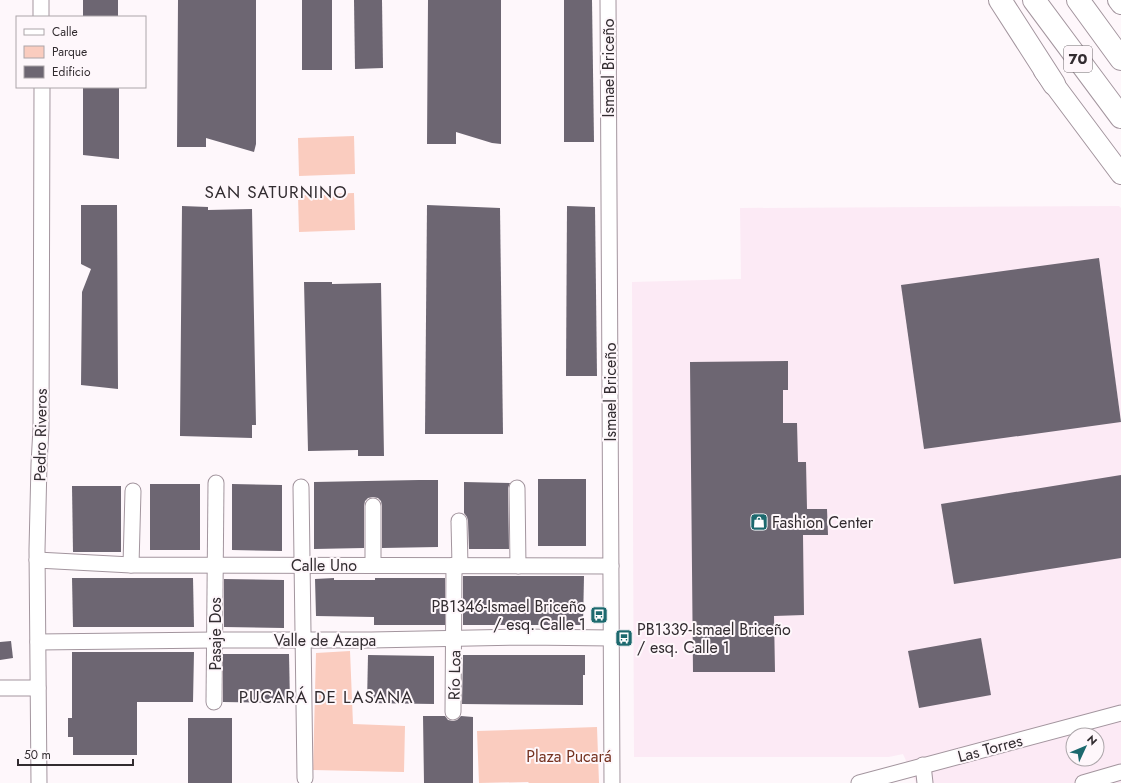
<svg xmlns="http://www.w3.org/2000/svg" width="1121" height="783" font-family="Jost,sans-serif">
<style>
.built{fill:#fceaf5;fill-rule:evenodd}
.green{fill:#faccbf}
.building{fill:#6d6672}
.lines{fill:none;stroke-linecap:round;stroke-linejoin:round}
.minor-casing{stroke:#a3959e;stroke-width:17}
.major-casing{stroke:#a3959e;stroke-width:22}
.highway-casing{stroke:#a3959e;stroke-width:24}
.minor{stroke:#fff;stroke-width:15}
.major{stroke:#fff;stroke-width:20}
.highway{stroke:#fff;stroke-width:22}
.labels{text-anchor:middle;stroke-width:4;stroke-linejoin:round;paint-order:stroke}
.shield{fill:#fef7fb;stroke:#6f696d;stroke-width:1}
.shield-label{font-size:15px;font-weight:bold;fill:#322c30}
.street-label{font-size:16px;fill:#322c30;stroke:#fef7fb}
.poi-label{font-size:16px;fill:#322c30;stroke:#fef7fb;text-anchor:start}
.park-label{font-size:16px;fill:#74311f;stroke:#fef7fb}
.neighbourhood-label{font-size:17px;letter-spacing:1px;fill:#322c30;stroke:#fef7fb}
</style>
<rect width="100%" height="100%" fill="#fef7fb"/>
<path class="built" d="M1119,206L1121,208V783H916L903,754L889,757H634L632,282L741,279L740,208ZM1073,735H1097V759H1073Z"/>
<g class="green">
<polygon points="354,136 355,174 299,176 298,138"/>
<polygon points="354,193 355,230 299,232 298,195"/>
<polygon points="350,651 353,724 405,726 404,772 313,770 316,653"/>
<polygon points="597,727 599,783 529,783 528,782 479,783 477,731"/>
</g>
<g class="building">
<rect x="83" y="0" width="35" height="17"/>
<polygon points="178,0 256,0 256,144 254,152 206,138 206,147 177,147"/>
<rect x="302" y="0" width="30" height="70"/>
<polygon points="354,0 382,0 383,68 355,69"/>
<polygon points="428,0 501,0 501,144 492,143 456,132 456,144 427,144"/>
<polygon points="564,0 592,0 594,142 564,142"/>
<polygon points="83,87 119,87 119,159 83,155"/>
<polygon points="81,205 117,205 118,389 81,385 82,292 91,269 81,264"/>
<polygon points="427,205 500,208 503,434 425,434"/>
<polygon points="182,206 208,207 208,210 252,209 256,425 252,425 252,438 180,436"/>
<polygon points="567,206 595,207 597,376 566,376"/>
<polygon points="1099,258 1121,422 924,449 901,285"/>
<polygon points="304,282 332,282 332,284 381,283 384,456 358,456 358,450 308,451"/>
<polygon points="788,361 788,390 783,390 783,423 797,423 798,462 806,462 807,509 827,509 828,535 803,535 804,615 774,616 775,672 693,672 690,362"/>
<polygon points="1121,475 1121,558 954,584 941,504"/>
<rect x="538" y="479" width="48" height="67"/>
<polygon points="419,480 438,480 438,547 382,548 382,506 381,501 378,498 373,497 368,498 365,501 364,506 364,548 314,549 314,482"/>
<polygon points="464,482 510,483 508,488 509,549 469,549 468,521 467,517 464,513"/>
<rect x="150" y="484" width="50" height="66"/>
<polygon points="232,484 282,485 282,551 232,550"/>
<polygon points="72,486 121,486 121,552 73,552"/>
<polygon points="463,576 584,576 583,625 463,625"/>
<polygon points="72,578 193,578 194,627 73,627"/>
<polygon points="334,578 334,580 375,580 375,578 445,578 445,625 374,625 374,617 316,616 315,579"/>
<polygon points="224,579 284,580 284,628 224,627"/>
<polygon points="981,638 991,695 919,708 908,651"/>
<polygon points="11,641 13,658 0,660 0,642"/>
<polygon points="72,652 194,652 193,702 137,702 137,755 73,755 73,737 68,737 68,718 72,718"/>
<polygon points="223,654 289,654 290,703 223,702"/>
<polygon points="368,655 434,656 434,704 367,703"/>
<polygon points="463,655 585,655 585,675 583,675 583,705 462,704"/>
<polygon points="423,716 445,716 448,720 453,721 457,720 461,716 473,717 473,783 424,783"/>
<rect x="188" y="718" width="44" height="65"/>
</g>
<g class="lines">
<defs>
<g id="minor">
<polyline points="41,0 41,17"/>
<polyline points="608,0 612,783"/>
<polyline points="301,487 305,778"/>
<polyline points="517,488 518,566"/>
<polyline points="373,506 373,565"/>
<polyline points="459,521 460,566"/>
<polyline points="37,560 131,565 611,566"/>
<polyline points="131,565 133,491"/>
<polyline points="38,642 215,640 371,640 524,637 612,638"/>
<polyline points="0,688 38,688"/>
<polyline points="214,702 216,483"/>
<polyline points="453,712 454,565"/>
<polyline points="923,765 925,783"/>
<polyline points="39,783 37,550 39,464 41,428 42,87"/>
<polyline points="859,783 1121,713"/>
<polyline points="1083,783 1121,772"/>
</g>
<g id="major">
<polyline points="1118,0 1121,4"/>
<polyline points="1044,71 1121,174"/>
</g>
<g id="highway">
<polyline points="1000,0 1054,84"/>
<polyline points="1034,0 1121,117"/>
<polyline points="1078,0 1121,59"/>
</g>
</defs>
<use href="#minor" class="minor-casing"/>
<use href="#major" class="major-casing"/>
<use href="#highway" class="highway-casing"/>
<use href="#minor" class="minor"/>
<use href="#major" class="major"/>
<use href="#highway" class="highway"/>
</g>
<defs>
<symbol id="shop-square" viewBox="-11 -11 22 22"><rect x="-9" y="-9" width="18" height="18" rx="4" fill="#1c696e" stroke="#fef7fb"/><path d="M-5-2.5h2.3a2.7 3.5 0 0 1 5.4 0H5L5.5 6h-11ZM-1.5-2.5h3a1.5 2.3 0 0 0-3 0Z" fill="#fff"/></symbol>
<symbol id="bus-square" viewBox="-11 -11 22 22"><rect x="-9" y="-9" width="18" height="18" rx="4" fill="#1c696e" stroke="#fef7fb"/><path d="M-5-6H5V4H4V6H2V4H-2V6H-4V4H-5ZM-3.5-4V0h7V-4ZM-3.5 1.2v1.5H-2V1.2ZM2 1.2v1.5H3.5V1.2Z" fill="#fff"/></symbol>
</defs>
<g fill-rule="evenodd">
<use href="#shop-square" x="749" y="512" width="20" height="20"/>
<use href="#bus-square" x="589" y="605" width="20" height="20"/>
<use href="#bus-square" x="614" y="628" width="20" height="20"/>
</g>
<g class="labels">
<rect class="shield" x="1064" y="46" width="28" height="26" rx="3"/>
<g class="shield-label">
<text x="1078" y="64">70</text>
</g>
<g class="street-label">
<text transform="translate(608 68) rotate(-90)" y="6">Ismael Briceño</text>
<text transform="translate(610 392) rotate(-90)" y="6">Ismael Briceño</text>
<text transform="translate(40 435) rotate(-89)" y="6">Pedro Riveros</text>
<text x="324" y="571">Calle Uno</text>
<text transform="translate(215 634) rotate(-90)" y="6">Pasaje Dos</text>
<text x="325" y="646">Valle de Azapa</text>
<text transform="translate(454 675) rotate(-89)" y="6">Río Loa</text>
<text transform="translate(990 748) rotate(-15)" y="6">Las Torres</text>
</g>
<g class="poi-label">
<text x="772" y="528">Fashion Center</text>
<text x="586" y="612" text-anchor="end">PB1346-Ismael Briceño<tspan x="586" dy="18">/ esq. Calle 1</tspan></text>
<text x="637" y="635">PB1339-Ismael Briceño<tspan x="637" dy="18">/ esq. Calle 1</tspan></text>
</g>
<g class="park-label">
<text x="569" y="762">Plaza Pucará</text>
</g>
<g class="neighbourhood-label">
<text x="276" y="198">SAN SATURNINO</text>
<text x="326" y="703">PUCARÁ DE LASANA</text>
</g>
</g>
<rect x="16" y="16" width="130" height="72" fill="#fef7fb" stroke="#aca6aa"/>
<rect x="24" y="29" width="20" height="6" fill="#ffffff" stroke="#aca6aa"/>
<text x="52" y="36" font-size="12" fill="#322c30">Calle</text>
<rect x="24" y="46" width="20" height="12" fill="#faccbf" stroke="#aca6aa"/>
<text x="52" y="56" font-size="12" fill="#322c30">Parque</text>
<rect x="24" y="66" width="20" height="12" fill="#6d6672" stroke="#aca6aa"/>
<text x="52" y="76" font-size="12" fill="#322c30">Edificio</text>
<g transform="translate(1085 747) rotate(46)"><circle r="19" fill="#fef7fb" stroke="#aca6aa"/>
<path d="M0-3L7 15L0 10L-7 15Z" fill="#1c696e"/>
<text y="-6" font-size="11" font-weight="bold" text-anchor="middle" fill="#322c30">N</text>
</g>
<path d="M18 759v6h115v-6" fill="none" stroke="#322c30" stroke-width="2"/>
<text x="24" y="759" font-size="12" fill="#322c30" stroke="#fef7fb" stroke-width="3" paint-order="stroke">50 m</text>
</svg>
